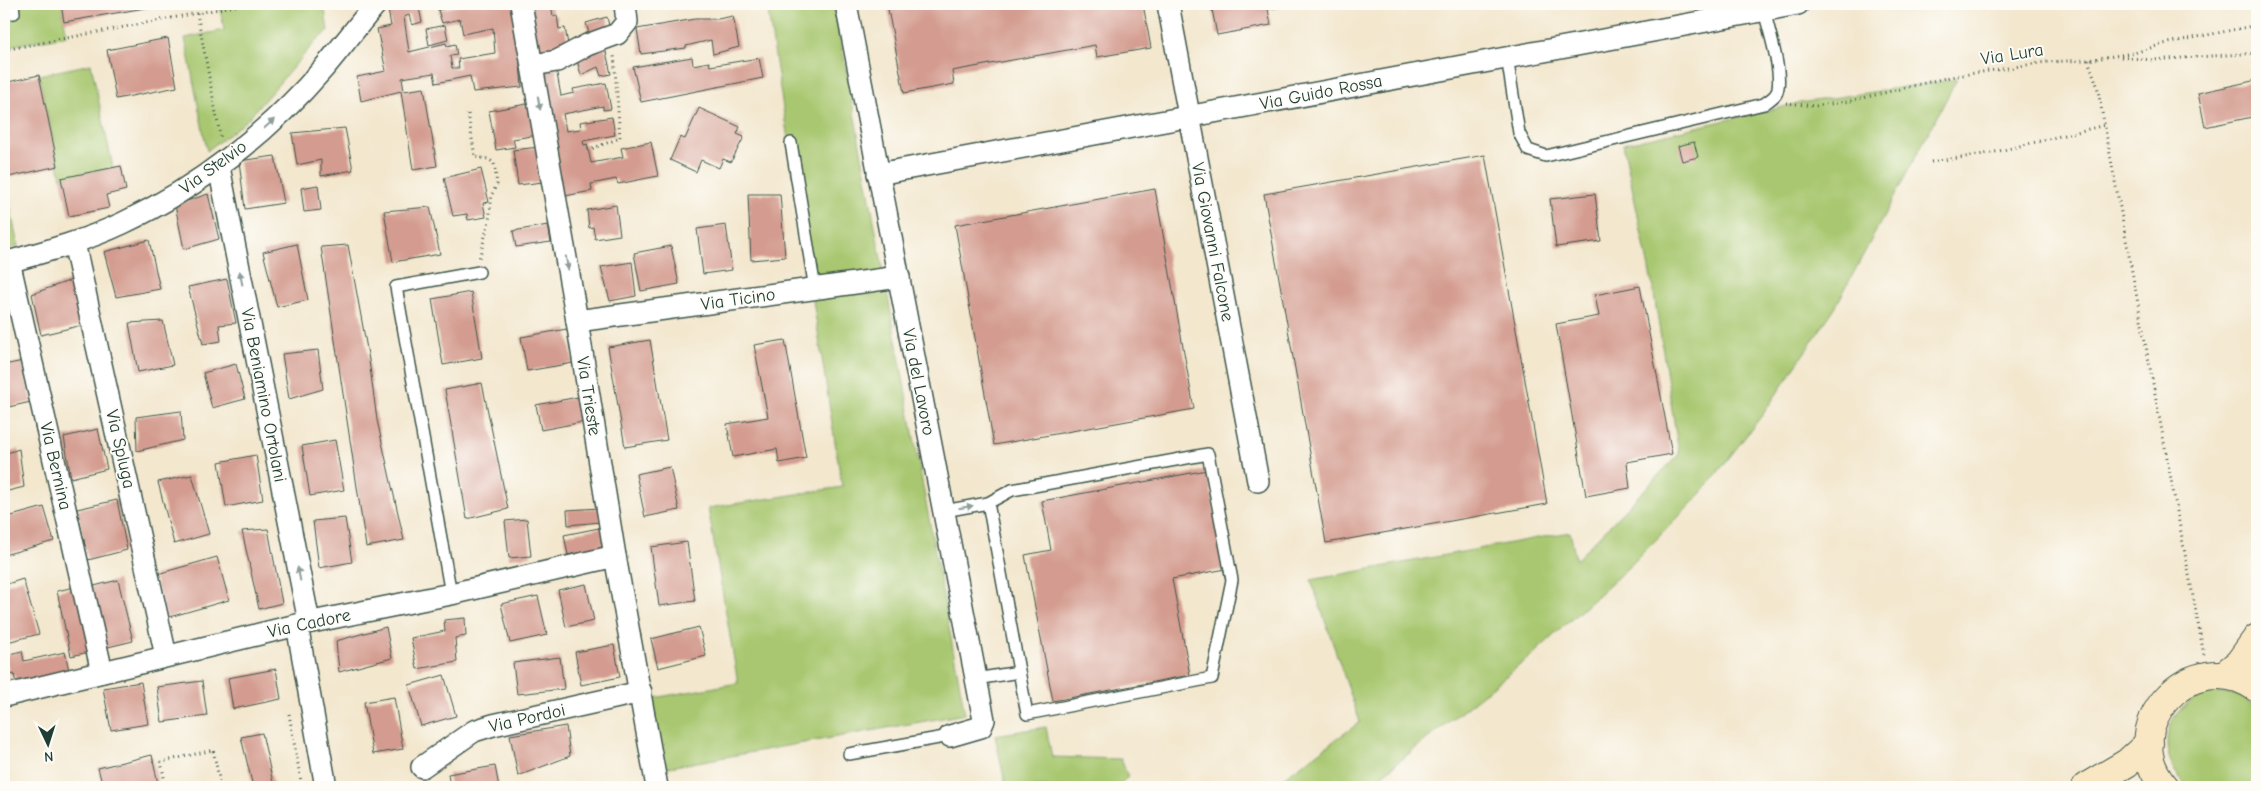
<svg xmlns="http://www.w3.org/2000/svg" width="2261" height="791" font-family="'Comic Neue',sans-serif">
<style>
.green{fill:#a8c76f;stroke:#648252}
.building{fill:#d49c90}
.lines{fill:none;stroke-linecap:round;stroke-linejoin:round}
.lane-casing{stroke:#3f564b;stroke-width:14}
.street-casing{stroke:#3f564b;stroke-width:24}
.secondary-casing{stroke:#3f564b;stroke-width:30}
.path{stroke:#3f564b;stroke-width:3;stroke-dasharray:1 4;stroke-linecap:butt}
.lane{stroke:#fff;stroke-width:11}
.street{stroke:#fff;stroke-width:21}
.secondary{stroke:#f9e7c3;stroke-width:28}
.oneway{fill:#8f9e9a}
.labels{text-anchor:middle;stroke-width:4;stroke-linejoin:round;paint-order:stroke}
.street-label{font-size:18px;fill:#1f3d34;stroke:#fdfcf7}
</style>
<rect width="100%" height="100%" fill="#fdfcf7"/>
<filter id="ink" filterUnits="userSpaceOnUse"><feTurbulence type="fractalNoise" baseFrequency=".02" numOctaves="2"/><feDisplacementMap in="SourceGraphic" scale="10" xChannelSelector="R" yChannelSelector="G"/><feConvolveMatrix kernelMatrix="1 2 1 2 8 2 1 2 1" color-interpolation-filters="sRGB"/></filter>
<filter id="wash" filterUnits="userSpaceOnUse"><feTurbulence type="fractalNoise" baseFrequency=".0096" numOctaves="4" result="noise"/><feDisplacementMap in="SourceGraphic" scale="20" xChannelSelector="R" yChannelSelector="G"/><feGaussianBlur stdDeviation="1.12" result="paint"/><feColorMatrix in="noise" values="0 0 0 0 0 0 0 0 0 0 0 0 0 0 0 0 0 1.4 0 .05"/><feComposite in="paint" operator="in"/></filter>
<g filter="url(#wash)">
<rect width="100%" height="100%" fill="#f3e7ce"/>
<g class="green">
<polygon points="4,4 61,4 67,36 4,47"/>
<polygon points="219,4 324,4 328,31 317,40 247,120 207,151 185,38 224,30"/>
<polygon points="775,4 834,4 965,714 664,768 648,699 738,683 708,508 842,487 767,5"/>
<polygon points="91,64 113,168 61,178 39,75"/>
<polygon points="1957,79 1836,306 1763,414 1701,494 1633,563 1530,657 1367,787 1271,787 1360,722 1311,580 1570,532 1576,560 1679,454 1653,288 1623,144 1800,103"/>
<polygon points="4,175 18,246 4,250"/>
<path d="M2210,692C2228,692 2246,695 2257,710V777L2245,787C2232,787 2201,791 2191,786C2182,782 2174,772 2171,763C2158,729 2178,702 2210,692Z"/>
<polygon points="1046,727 1052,757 1121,759 1128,777 1116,787 1006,787 995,735"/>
</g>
<g id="blocks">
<g class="building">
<polygon points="61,4 162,4 162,5 64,22"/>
<polygon points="387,4 421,4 422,7 419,8 422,22 412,25 409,15 404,17 409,52 446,43 447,46 455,44 457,55 450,56 452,68 459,68 458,59 495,53 493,28 463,34 460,19 442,23 438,10 465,4 515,4 522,87 473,92 470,76 436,83 434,73 402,78 404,91 424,88 437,166 413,170 401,91 361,101 357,77 386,71 377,29 391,26"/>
<polygon points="528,4 551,4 553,16 557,15 559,29 565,28 569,50 538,60"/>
<polygon points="887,4 1143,4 1151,48 1097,57 1095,45 952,71 954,84 904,93"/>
<polygon points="1211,4 1292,4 1293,5 1268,9 1271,25 1217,35"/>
<polygon points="733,16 739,47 713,54 711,40 686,46 686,48 641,54 637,29 695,19 718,19"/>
<polygon points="607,17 610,30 590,37 586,23"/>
<polygon points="445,25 448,40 429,45 426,29"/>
<polygon points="168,38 177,87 116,99 107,50"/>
<polygon points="604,43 611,74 601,76 598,67 581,75 576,56"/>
<polygon points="692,57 693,65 709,62 710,66 759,58 763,78 641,102 633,67"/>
<polygon points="556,68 561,96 574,93 573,89 606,83 611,109 603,110 603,106 563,114 566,131 581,129 580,122 612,117 615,135 583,141 584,145 587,144 591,163 623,157 621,148 651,142 658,176 618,184 616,179 591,184 592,191 559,197 538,71"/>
<polygon points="39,75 58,166 4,178 4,83"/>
<polygon points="2257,80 2257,116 2205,127 2198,93"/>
<polygon points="532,103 538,135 513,139 515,147 496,150 489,111"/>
<polygon points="699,108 740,127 737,134 744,137 731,162 723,159 719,168 701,160 696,172 670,160 680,137 685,139"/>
<polygon points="345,128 353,170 321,176 321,160 297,165 292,133"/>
<polygon points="1694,142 1698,157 1682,161 1678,146"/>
<polygon points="539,147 543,182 518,185 513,150"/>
<polygon points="1485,155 1547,504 1326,543 1264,194"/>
<polygon points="275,156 284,203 245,209 239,161"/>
<polygon points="121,166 126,190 106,195 109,208 69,216 61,178"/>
<polygon points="481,169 489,202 483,203 486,217 468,220 467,214 453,216 444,178"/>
<polygon points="318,185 321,210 304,212 301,188"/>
<polygon points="1155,189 1194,409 994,445 955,225"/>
<polygon points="208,194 219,239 184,249 175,205"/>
<polygon points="748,194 780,194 785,257 751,260"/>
<polygon points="1595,194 1601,241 1556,247 1550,199"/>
<polygon points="616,205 620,235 595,239 593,227 589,228 587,210"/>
<polygon points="430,207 440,254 393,262 384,211"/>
<polygon points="548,225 551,242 516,247 513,231"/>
<polygon points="726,225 732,270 703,274 697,229"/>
<polygon points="149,240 160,289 116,297 104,252"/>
<polygon points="297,244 308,300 277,307 263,252"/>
<polygon points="348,245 369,360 377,420 404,540 366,547 321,247"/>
<polygon points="671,246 679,284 641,291 634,253"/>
<polygon points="632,262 636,296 610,301 601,267"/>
<polygon points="4,277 12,308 4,309"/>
<polygon points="77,278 87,324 41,335 32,294"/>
<polygon points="227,279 236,323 219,325 221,341 203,344 188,287"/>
<polygon points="1640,286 1672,454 1627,462 1630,488 1586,496 1556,324 1599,316 1595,295"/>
<polygon points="471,292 482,358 443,365 432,299"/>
<polygon points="163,321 173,365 138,372 129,323"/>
<polygon points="567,329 573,363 527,371 521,337"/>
<polygon points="650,340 667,440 625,447 608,347"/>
<polygon points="785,340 806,458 779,463 777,449 733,457 727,424 768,417 754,345"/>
<polygon points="318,350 323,389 289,399 282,354"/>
<polygon points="23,361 31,402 4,408 4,365"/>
<polygon points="236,364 245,399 212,408 203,373"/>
<polygon points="482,383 508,509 467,519 445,390"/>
<polygon points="578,397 583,422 541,430 536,405"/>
<polygon points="181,411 183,440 137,451 136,417"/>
<polygon points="98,429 107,469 71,478 64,437"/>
<polygon points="335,440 344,490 310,496 302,446"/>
<polygon points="19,449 24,487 4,492 4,454"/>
<polygon points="256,455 263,500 226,507 219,462"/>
<polygon points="670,467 679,510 645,517 636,474"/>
<polygon points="1207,470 1226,569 1172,579 1190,675 1053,701 1025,555 1051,550 1042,501"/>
<polygon points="192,475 209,534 174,544 158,482"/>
<polygon points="117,500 127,550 88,560 77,509"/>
<polygon points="44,507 54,541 4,555 4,518"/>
<polygon points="600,508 601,522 568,525 567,510"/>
<polygon points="345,518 352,562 319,568 313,521"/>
<polygon points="527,519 531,556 509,558 505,521"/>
<polygon points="604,527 608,547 568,555 564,535"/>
<polygon points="268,529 282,603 259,609 242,531"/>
<polygon points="687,542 695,601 659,606 651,547"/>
<polygon points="217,557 229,600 166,618 154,575"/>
<polygon points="23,579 39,634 7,642 4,630 4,585"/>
<polygon points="118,580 133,641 104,648 90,587"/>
<polygon points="586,584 594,621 566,627 558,590"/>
<polygon points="79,586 94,651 71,656 57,591"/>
<polygon points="538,596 547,635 510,643 501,604"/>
<polygon points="465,618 466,636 455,638 457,662 417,669 411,638 445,631 444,620"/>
<polygon points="386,627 392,658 339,672 336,641"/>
<polygon points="699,627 706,656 658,668 651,639"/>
<polygon points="614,645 620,677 581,685 575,652"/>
<polygon points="22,651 24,661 65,652 69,671 16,684 14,674 10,675 5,655"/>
<polygon points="560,657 564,689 517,694 513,663"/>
<polygon points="276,669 281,699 233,709 228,678"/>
<polygon points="444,675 456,716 421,726 409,685"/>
<polygon points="202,681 207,716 162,722 157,687"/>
<polygon points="141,682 148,724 111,730 103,688"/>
<polygon points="394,697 403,749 373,754 364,702"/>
<polygon points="566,726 570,756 518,776 510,735"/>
<polygon points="262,733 274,787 253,787 241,737"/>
<polygon points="152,755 158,784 144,787 103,787 98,768"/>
<polygon points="495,766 499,787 450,787 448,774"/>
</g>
</g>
</g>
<g filter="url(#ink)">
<use href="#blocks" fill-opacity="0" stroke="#3f564b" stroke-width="1"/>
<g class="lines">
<defs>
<g id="lane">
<polyline points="4,14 14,13 13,4"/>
<path d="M1507,57L1519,133L1528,150L1546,156L1764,104C1768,101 1773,98 1776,94C1785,77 1768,29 1764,10"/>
<polyline points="791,143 815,289"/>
<polyline points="944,511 988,503 1012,490 1208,454 1232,580 1212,678 1027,714 988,503"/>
<polyline points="451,594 396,287 479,272"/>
<polyline points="976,679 1019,672"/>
<polyline points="849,754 950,736"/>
</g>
<g id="street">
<polyline points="521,4 575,309 615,556 657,787"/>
<polyline points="846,4 984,720 981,727 950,736"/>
<polyline points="1168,4 1258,481"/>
<polyline points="533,65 557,61 587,45 617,34 627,22 625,4"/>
<polyline points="219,167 309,622"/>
<polyline points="878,174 1798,4"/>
<polyline points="74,243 166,656"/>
<polyline points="9,261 102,672"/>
<path d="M4,263C44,252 85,241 123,223C199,187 268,133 323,69C341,48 358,25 376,4"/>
<polyline points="577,321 899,277"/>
<polyline points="297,625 326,787"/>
<polyline points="4,696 297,625 451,594 615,556"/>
<polyline points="422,767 474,731 493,725 641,692"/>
</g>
<g id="secondary">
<polyline points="2224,675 2239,663 2257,638"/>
<polyline points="2086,787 2127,763 2149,743"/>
<path d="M2165,787C2113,728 2192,642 2257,688"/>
</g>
</defs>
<use href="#lane" class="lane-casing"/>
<use href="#street" class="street-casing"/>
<use href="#secondary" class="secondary-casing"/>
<g class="path">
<polyline points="197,13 221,140"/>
<polyline points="4,50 245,4"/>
<polyline points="2121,57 2152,60 2257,53"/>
<polyline points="2088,60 2097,85 2204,655"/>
<polyline points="1786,103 1815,106 1846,102 1950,77 2046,62 2088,60 2134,53 2163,44 2257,25"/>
<polyline points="468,114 475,157 488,159 494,163 497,184 492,194 489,221 479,259"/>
<polyline points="588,150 620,138 614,54"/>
<polyline points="1931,162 1991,153 2105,125"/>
<polyline points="289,714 302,787"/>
<polyline points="166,787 161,762 213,750 221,787"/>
</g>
<use href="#lane" class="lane"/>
<use href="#street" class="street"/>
<use href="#secondary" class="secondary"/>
</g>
<defs><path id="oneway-solid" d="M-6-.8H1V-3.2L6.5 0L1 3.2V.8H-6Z" transform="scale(1.25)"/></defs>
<g class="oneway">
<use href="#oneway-solid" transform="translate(539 103) rotate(80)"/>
<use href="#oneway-solid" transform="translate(269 124) rotate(-42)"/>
<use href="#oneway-solid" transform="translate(567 263) rotate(80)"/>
<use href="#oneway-solid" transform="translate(241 278) rotate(-101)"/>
<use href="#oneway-solid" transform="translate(966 507) rotate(-10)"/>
<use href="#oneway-solid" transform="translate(299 574) rotate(-101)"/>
</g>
</g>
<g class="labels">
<g class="street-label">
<text transform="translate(2012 54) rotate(-9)" y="6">Via Lura</text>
<text transform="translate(1321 92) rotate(-11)" y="6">Via Guido Rossa</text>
<text transform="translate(213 167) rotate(-36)" y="6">Via Stelvio</text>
<text transform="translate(1213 242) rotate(79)" y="6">Via Giovanni Falcone</text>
<text transform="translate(738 299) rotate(-8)" y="6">Via Ticino</text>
<text transform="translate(919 382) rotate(79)" y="6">Via del Lavoro</text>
<text transform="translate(264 395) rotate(79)" y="6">Via Beniamino Ortolani</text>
<text transform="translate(589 396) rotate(81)" y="6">Via Trieste</text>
<text transform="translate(121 449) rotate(77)" y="6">Via Spluga</text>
<text transform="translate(56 466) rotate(77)" y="6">Via Bernina</text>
<text transform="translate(309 623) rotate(-12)" y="6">Via Cadore</text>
<text transform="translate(527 718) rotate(-13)" y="6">Via Pordoi</text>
</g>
</g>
<rect width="2261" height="791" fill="none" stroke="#fdfcf7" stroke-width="20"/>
<g transform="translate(48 744) rotate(176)" stroke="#fdfcf7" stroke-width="4" paint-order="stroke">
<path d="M0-4L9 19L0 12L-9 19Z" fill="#1f3d34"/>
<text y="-8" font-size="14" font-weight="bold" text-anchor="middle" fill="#1f3d34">N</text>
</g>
</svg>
